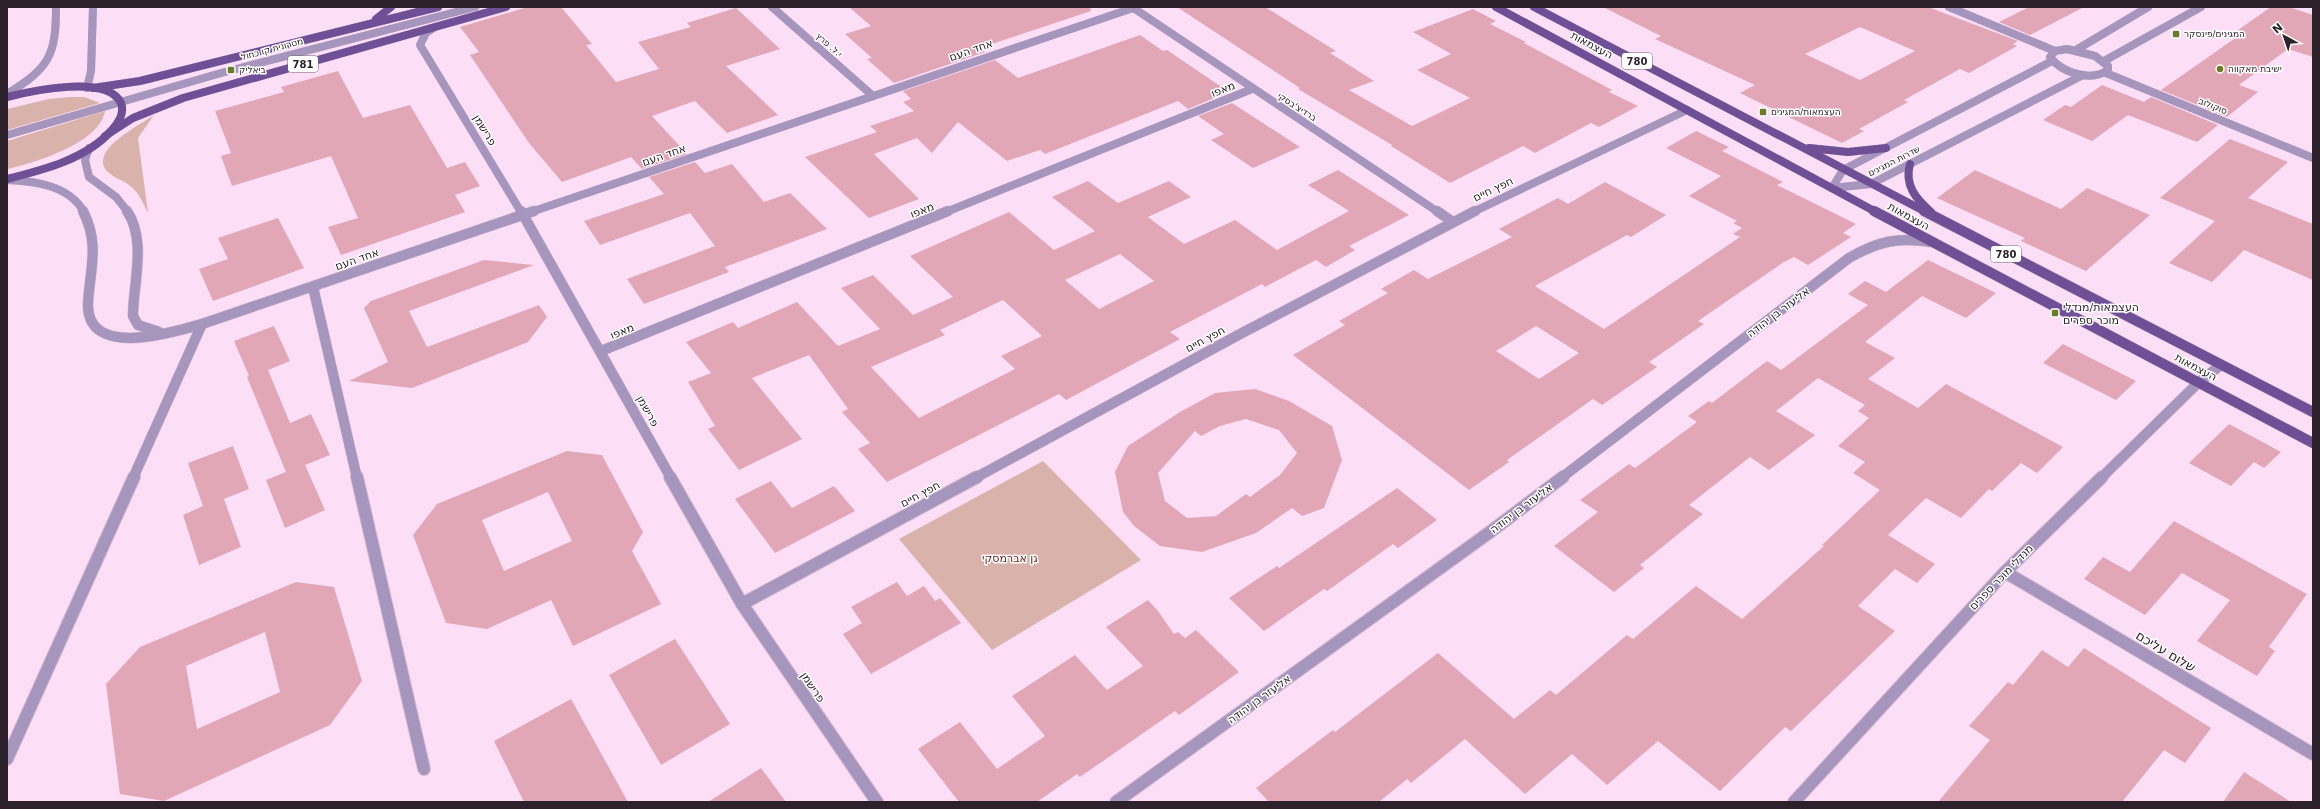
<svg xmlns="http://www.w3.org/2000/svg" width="2320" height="809" font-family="'DejaVu Sans','Noto Sans Hebrew',sans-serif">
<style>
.green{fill:#d9b2ab}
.building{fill:#e2a7b7;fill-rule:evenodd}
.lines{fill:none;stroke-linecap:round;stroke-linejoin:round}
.minor-far2-casing{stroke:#d7bcd2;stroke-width:8}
.minor-far1-casing{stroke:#d7bcd2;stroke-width:11}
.minor-casing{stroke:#d7bcd2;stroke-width:14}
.major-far1-casing{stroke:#d7bcd2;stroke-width:8}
.major-casing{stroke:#d7bcd2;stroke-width:11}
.minor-far2{stroke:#a696be;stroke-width:8}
.minor-far1{stroke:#a696be;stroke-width:10}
.minor{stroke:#a696be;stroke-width:12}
.major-far1{stroke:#6f5096;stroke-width:8}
.major{stroke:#6f5096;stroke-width:10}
.poi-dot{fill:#6d7b29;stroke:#fff;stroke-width:1.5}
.labels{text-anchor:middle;stroke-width:3;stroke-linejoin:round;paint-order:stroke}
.far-poi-label{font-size:9px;fill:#2d222b;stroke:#fff;text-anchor:start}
.far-street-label{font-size:9px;fill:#2d222b;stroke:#fff}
.shield{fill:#fff;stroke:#6c646b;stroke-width:1}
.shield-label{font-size:10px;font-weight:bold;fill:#2d222b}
.street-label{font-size:11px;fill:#2d222b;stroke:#fff}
.poi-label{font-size:11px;fill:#2d222b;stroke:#fff;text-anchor:start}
.park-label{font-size:11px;fill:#6a241a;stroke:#fff}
.near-street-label{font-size:13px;fill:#2d222b;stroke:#fff}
</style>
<rect width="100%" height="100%" fill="#fcdef7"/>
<g class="green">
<polygon points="70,97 84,97 100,103 7,130 7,109 49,99"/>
<path d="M105,111C100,143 34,163 7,169V141Z"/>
<path d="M154,115L138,138L148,213C143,203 139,192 129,185C123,180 114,178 108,172C87,151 140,125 154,115Z"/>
<polygon points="1043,461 1141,560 992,650 899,539"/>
</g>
<g class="building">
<polygon points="528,7 561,7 592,44 586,45 616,82 659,69 638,42 691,27 687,23 736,8 780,49 726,66 778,115 727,133 695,101 652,116 687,154 642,169 631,157 562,182 529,143 470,55 479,52 460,27"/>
<polygon points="849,7 1090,7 1091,11 980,48 985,52 894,83 867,59 872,58 845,34 871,26"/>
<polygon points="1177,7 1265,7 1336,51 1330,53 1374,81 1349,90 1412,126 1470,98 1417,70 1451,54 1413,32 1473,9 1496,21 1490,24 1526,42 1524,43 1612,90 1609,92 1638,106 1599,127 1591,123 1535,153 1523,146 1450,183 1391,146 1392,145 1298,89 1300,88"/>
<path d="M1603,7H1928L2018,41L2013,44L2017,46L1969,73L1960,69L1904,100L1908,102L1859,129L1864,131L1842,143L1740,93L1755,85L1655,39L1661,36ZM1860,27L1915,51L1860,80L1805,54Z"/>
<polygon points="2029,7 2084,7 2030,35 1999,22"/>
<polygon points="2271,7 2289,7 2313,15 2313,57 2288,49 2239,85 2258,92 2227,117 2161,90 2244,32 2238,30"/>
<polygon points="1140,35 1163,51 1167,50 1229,92 1188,109 1178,101 1045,154 1040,150 1007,161 958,122 932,153 917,138 874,154 919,199 869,218 805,157 877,132 870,126 914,111 903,102 911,99 903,91 995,60 1018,78"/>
<polygon points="338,71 363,118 410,105 447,168 465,162 480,186 455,195 465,212 341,255 328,227 358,218 331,156 232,186 221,156 231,153 215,111 284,92 281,87"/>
<polygon points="2102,85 2144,102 2151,97 2218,125 2197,142 2128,115 2092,141 2043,120 2065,105 2071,107"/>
<polygon points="1232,103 1300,147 1253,168 1211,140 1224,134 1198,116"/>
<path d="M1696,131L1729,147L1722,151L1783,182L1777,185L1856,224L1843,233L1851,237L1808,265L1794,257L1784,262L1698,321L1704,324L1649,362L1657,367L1602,405L1593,399L1507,460L1509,462L1469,490L1293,355L1345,325L1339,321L1388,293L1381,289L1414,270L1428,279L1512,237L1499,229L1558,198L1568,204L1605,182L1666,215L1631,237L1627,235L1535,286L1604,329L1740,237L1733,234L1742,228L1733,223L1737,221L1689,196L1721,176L1666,148ZM1536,326L1579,353L1539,379L1496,351Z"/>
<polygon points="2230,139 2288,162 2248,198 2313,224 2313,280 2244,250 2212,282 2169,263 2215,221 2160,198"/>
<polygon points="695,162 705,173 732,164 764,202 790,193 827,229 725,267 729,272 644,304 627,279 715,246 690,213 600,245 584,221 664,194 649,177"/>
<path d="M1338,170L1409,215L1349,246L1355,250L1326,267L1316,260L1265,287L1262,284L1170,332L1180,339L1066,400L1059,394L887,482L858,449L870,443L842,412L848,409L809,355L752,378L802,439L739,470L708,429L715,426L688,382L711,373L686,342L733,322L738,328L797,302L838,346L880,329L841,288L873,275L913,315L953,297L910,256L1009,212L1054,250L1095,231L1052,197L1088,181L1118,203L1169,181L1191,197L1148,217L1184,244L1235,220L1277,250L1349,211L1308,185ZM1120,254L1154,281L1099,309L1065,280ZM1003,300L1042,336L1001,356L1015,369L919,418L871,367L945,335L940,330Z"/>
<polygon points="1975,170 2061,209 2087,188 2150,215 2086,271 2021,241 2025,238 1937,198"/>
<polygon points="278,218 304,268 213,301 199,269 228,259 218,238"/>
<polygon points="484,260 534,265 409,311 427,347 539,305 547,317 528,342 412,388 349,381 388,362 364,308 371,301"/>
<polygon points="1928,260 1996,293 1966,318 1922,296 1865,342 1895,358 1868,379 1918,408 1946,384 2063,447 2037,473 2021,463 1992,491 1989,489 1961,518 1926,498 1888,535 1935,564 1917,583 1895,569 1858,606 1895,631 1791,731 1785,727 1720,791 1658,741 1607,785 1572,754 1525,794 1465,739 1411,783 1407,779 1379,802 1269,802 1256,788 1333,730 1335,732 1438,653 1514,719 1550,690 1556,695 1627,635 1633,639 1696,586 1742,619 1824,546 1822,545 1880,490 1853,473 1865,462 1838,446 1869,418 1858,411 1865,405 1818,378 1776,411 1815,435 1769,470 1750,457 1689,505 1703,514 1640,565 1644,568 1614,592 1554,546 1598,512 1580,500 1629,464 1635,468 1697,422 1688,416 1709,401 1712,403 1767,361 1781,370 1868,305 1848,294 1865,281 1886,292"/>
<polygon points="274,326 290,361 268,370 290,423 311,414 330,455 305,465 325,510 285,528 266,480 286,472 247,377 249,376 234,341"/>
<polygon points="2063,344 2136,381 2116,400 2043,363"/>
<path d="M1255,389L1289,401L1332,426L1342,460L1324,508L1302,516L1292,508L1256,533L1202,552L1160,546L1134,526L1123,512L1115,472L1128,446L1180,412L1215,393ZM1246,419L1279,430L1297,453L1280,475L1250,497L1246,494L1216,516L1187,518L1165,501L1158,473L1195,431L1201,436L1220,426Z"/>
<polygon points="2229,424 2281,452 2264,468 2254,462 2231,486 2189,463"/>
<polygon points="233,446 249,489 224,499 241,547 199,565 183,515 203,506 188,463"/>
<path d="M567,451L602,455L643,532L632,551L661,604L573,646L551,600L487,629L446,623L413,535L437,504ZM548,492L572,541L504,571L482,520Z"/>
<polygon points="771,481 792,508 834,486 855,511 775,553 735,499"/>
<polygon points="1397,488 1437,520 1398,548 1393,544 1327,591 1324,589 1264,631 1229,598 1277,566 1279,568"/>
<polygon points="2174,521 2307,594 2269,647 2275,651 2257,676 2197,641 2230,600 2182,573 2145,615 2084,579 2103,557 2130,572"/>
<path d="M296,582L334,587L362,681L330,725L164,801L120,794L106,684L140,647ZM265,632L280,692L197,729L186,666Z"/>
<polygon points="897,582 907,596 924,586 935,601 940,598 961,623 871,674 843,634 862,623 851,607"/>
<polygon points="1148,600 1158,611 1174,634 1178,632 1185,638 1196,630 1239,672 1179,715 1175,711 1080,777 1077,774 1037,802 959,802 918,749 960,722 997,769 1045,736 1012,696 1075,655 1107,690 1143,666 1106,627"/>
<polygon points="675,639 730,724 661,765 609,675"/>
<polygon points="2084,648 2211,728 2185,763 2164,750 2122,802 1938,802 1990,740 1969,726 2008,682 2013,685 2042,650 2068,667"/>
<polygon points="571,699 628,802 524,802 494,741"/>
<polygon points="761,768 786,802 708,802"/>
<polygon points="2244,772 2291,802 2223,802"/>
</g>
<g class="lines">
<defs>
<g id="minor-far2">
<polyline points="772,7 873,96"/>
<polyline points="1132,7 1438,212"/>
<polyline points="1949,7 2055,51"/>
<polyline points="435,27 426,33 420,45 521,212"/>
<path d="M2067,49L2095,56L2108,66V70C2091,82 2062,73 2050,57L2055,51Z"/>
<polyline points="2076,50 2148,7"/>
<polyline points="2104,61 2201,7"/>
<polyline points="2106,73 2313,158"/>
<polyline points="87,88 91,71 93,7"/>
<path d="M7,94C49,68 56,56 56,7"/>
<polyline points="7,135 221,73 475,7"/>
<polyline points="89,148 85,160 89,177 116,197 128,212"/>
<path d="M7,180C34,181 69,185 84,212"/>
<polyline points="1832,188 1871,184 2083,75"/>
<polyline points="1832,188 1843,170 2052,61"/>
<polyline points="531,212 1133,8"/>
<polyline points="946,212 1252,89"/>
<polyline points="1473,212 1687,110"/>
</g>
<g id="minor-far1">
<path d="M83,211C100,245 90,268 88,303C86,359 171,333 202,324L534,211"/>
<path d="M127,211C147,240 133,284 133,316L138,325L159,332"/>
<polyline points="521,211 671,478"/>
<polyline points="1437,211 1453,222"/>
<polyline points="313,287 357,478"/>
<polyline points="601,351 948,211"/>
<polyline points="133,478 202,324"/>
<polyline points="975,478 1242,333 1475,211"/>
<path d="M1561,478L1849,258C1879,241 1897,237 1931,242"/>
<polyline points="2101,478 2199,382 2221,365"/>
</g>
<g id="minor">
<polyline points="357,477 424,769"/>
<polyline points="670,477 742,604 877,802"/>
<polyline points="2005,572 2313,754"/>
<polyline points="742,604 977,477"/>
<polyline points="7,759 134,477"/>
<polyline points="1116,802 1490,532 1563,477"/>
<polyline points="1794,802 2005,572 2102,477"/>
</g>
<g id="major-far1">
<polyline points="1496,7 1876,212"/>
<polyline points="1534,7 1926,212"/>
<polyline points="376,19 391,7"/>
<polyline points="93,88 140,81 438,7"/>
<path d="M7,97C31,91 107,74 121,103C125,113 118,124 111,131C86,159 43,170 7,179"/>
<polyline points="105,136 133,118 183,98 506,7"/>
<polyline points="1809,148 1848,152 1886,148"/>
<path d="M1910,164C1904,185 1916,199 1931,212"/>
</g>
<g id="major">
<polyline points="1874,211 2313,443"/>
<polyline points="1924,211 2313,412"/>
</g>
</defs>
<use href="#minor-far2" class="minor-far2-casing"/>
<use href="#minor-far1" class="minor-far1-casing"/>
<use href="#minor" class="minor-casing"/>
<use href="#major-far1" class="major-far1-casing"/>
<use href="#major" class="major-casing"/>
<use href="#minor-far2" class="minor-far2"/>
<use href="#minor-far1" class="minor-far1"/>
<use href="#minor" class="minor"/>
<use href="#major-far1" class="major-far1"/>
<use href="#major" class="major"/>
</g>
<g class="poi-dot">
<rect x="2172" y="30" width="8" height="8" rx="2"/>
<circle cx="2220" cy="69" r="4"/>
<rect x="227" y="66" width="8" height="8" rx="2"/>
<rect x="1759" y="108" width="8" height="8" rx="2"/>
<rect x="2051" y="309" width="8" height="8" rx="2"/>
</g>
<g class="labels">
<g class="far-poi-label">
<text x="2184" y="37">המגינים/פינסקר</text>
<text x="2228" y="72">ישיבת מאקווה</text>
<text x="239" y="73">ביאליק</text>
<text x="1771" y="115">העצמאות/המגינים</text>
</g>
<g class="far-street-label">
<text transform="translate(829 45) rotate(41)" y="3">י.ל. פרץ</text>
<text transform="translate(272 49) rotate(-15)" y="3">מטרונית קו כחול</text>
<text transform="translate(2213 106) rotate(22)" y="3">סוקולוב</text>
<text transform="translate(1297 107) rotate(33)" y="3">ברדיצ'בסקי</text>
<text transform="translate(1894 161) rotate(-27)" y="3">שדרות המגינים</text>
</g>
<g class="shield">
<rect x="1622" y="53" width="30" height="16" rx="3"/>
<rect x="288" y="56" width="30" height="16" rx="3"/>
<rect x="1991" y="246" width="30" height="16" rx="3"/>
</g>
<g class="shield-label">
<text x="1637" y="65">780</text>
<text x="303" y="68">781</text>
<text x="2006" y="258">780</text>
</g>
<g class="street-label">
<text transform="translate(1592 45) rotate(28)" y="4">העצמאות</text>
<text transform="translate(971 50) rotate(-19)" y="4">אחד העם</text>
<text transform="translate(1223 89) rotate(-22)" y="4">מאפו</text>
<text transform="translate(485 130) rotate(59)" y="4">פרישמן</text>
<text transform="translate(664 155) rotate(-19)" y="4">אחד העם</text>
<text transform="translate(1493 189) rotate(-25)" y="4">חפץ חיים</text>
<text transform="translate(922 210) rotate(-22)" y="4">מאפו</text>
<text transform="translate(1909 216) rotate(29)" y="4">העצמאות</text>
<text transform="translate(357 259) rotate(-19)" y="4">אחד העם</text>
<text transform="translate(1778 312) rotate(-37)" y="4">אליעזר בן יהודה</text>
<text transform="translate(622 331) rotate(-22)" y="4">מאפו</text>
<text transform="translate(1205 339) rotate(-28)" y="4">חפץ חיים</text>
<text transform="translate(2196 367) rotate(28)" y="4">העצמאות</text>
<text transform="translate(648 411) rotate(61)" y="4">פרישמן</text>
<text transform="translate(920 494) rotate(-28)" y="4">חפץ חיים</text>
<text transform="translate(1521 508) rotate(-37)" y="4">אליעזר בן יהודה</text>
<text transform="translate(2001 577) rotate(-46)" y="4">מנדלי מוכר ספרים</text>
<text transform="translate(813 687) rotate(56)" y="4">פרישמן</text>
<text transform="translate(1259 699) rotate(-36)" y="4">אליעזר בן יהודה</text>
</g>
<g class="poi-label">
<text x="2063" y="311">העצמאות/מנדלי<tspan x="2063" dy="13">מוכר ספרים</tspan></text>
</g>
<g class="park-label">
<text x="1010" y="562">גן אברמסקי</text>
</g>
<g class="near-street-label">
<text transform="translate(2166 651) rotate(31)" y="5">שלום עליכם</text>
</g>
</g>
<rect width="2320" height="809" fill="none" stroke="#2d222b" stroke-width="16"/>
<g transform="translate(2284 36) rotate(320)" stroke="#ffffff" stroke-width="3" paint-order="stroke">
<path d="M0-3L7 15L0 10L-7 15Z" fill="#2d222b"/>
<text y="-6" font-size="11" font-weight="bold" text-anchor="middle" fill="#2d222b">N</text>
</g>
</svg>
